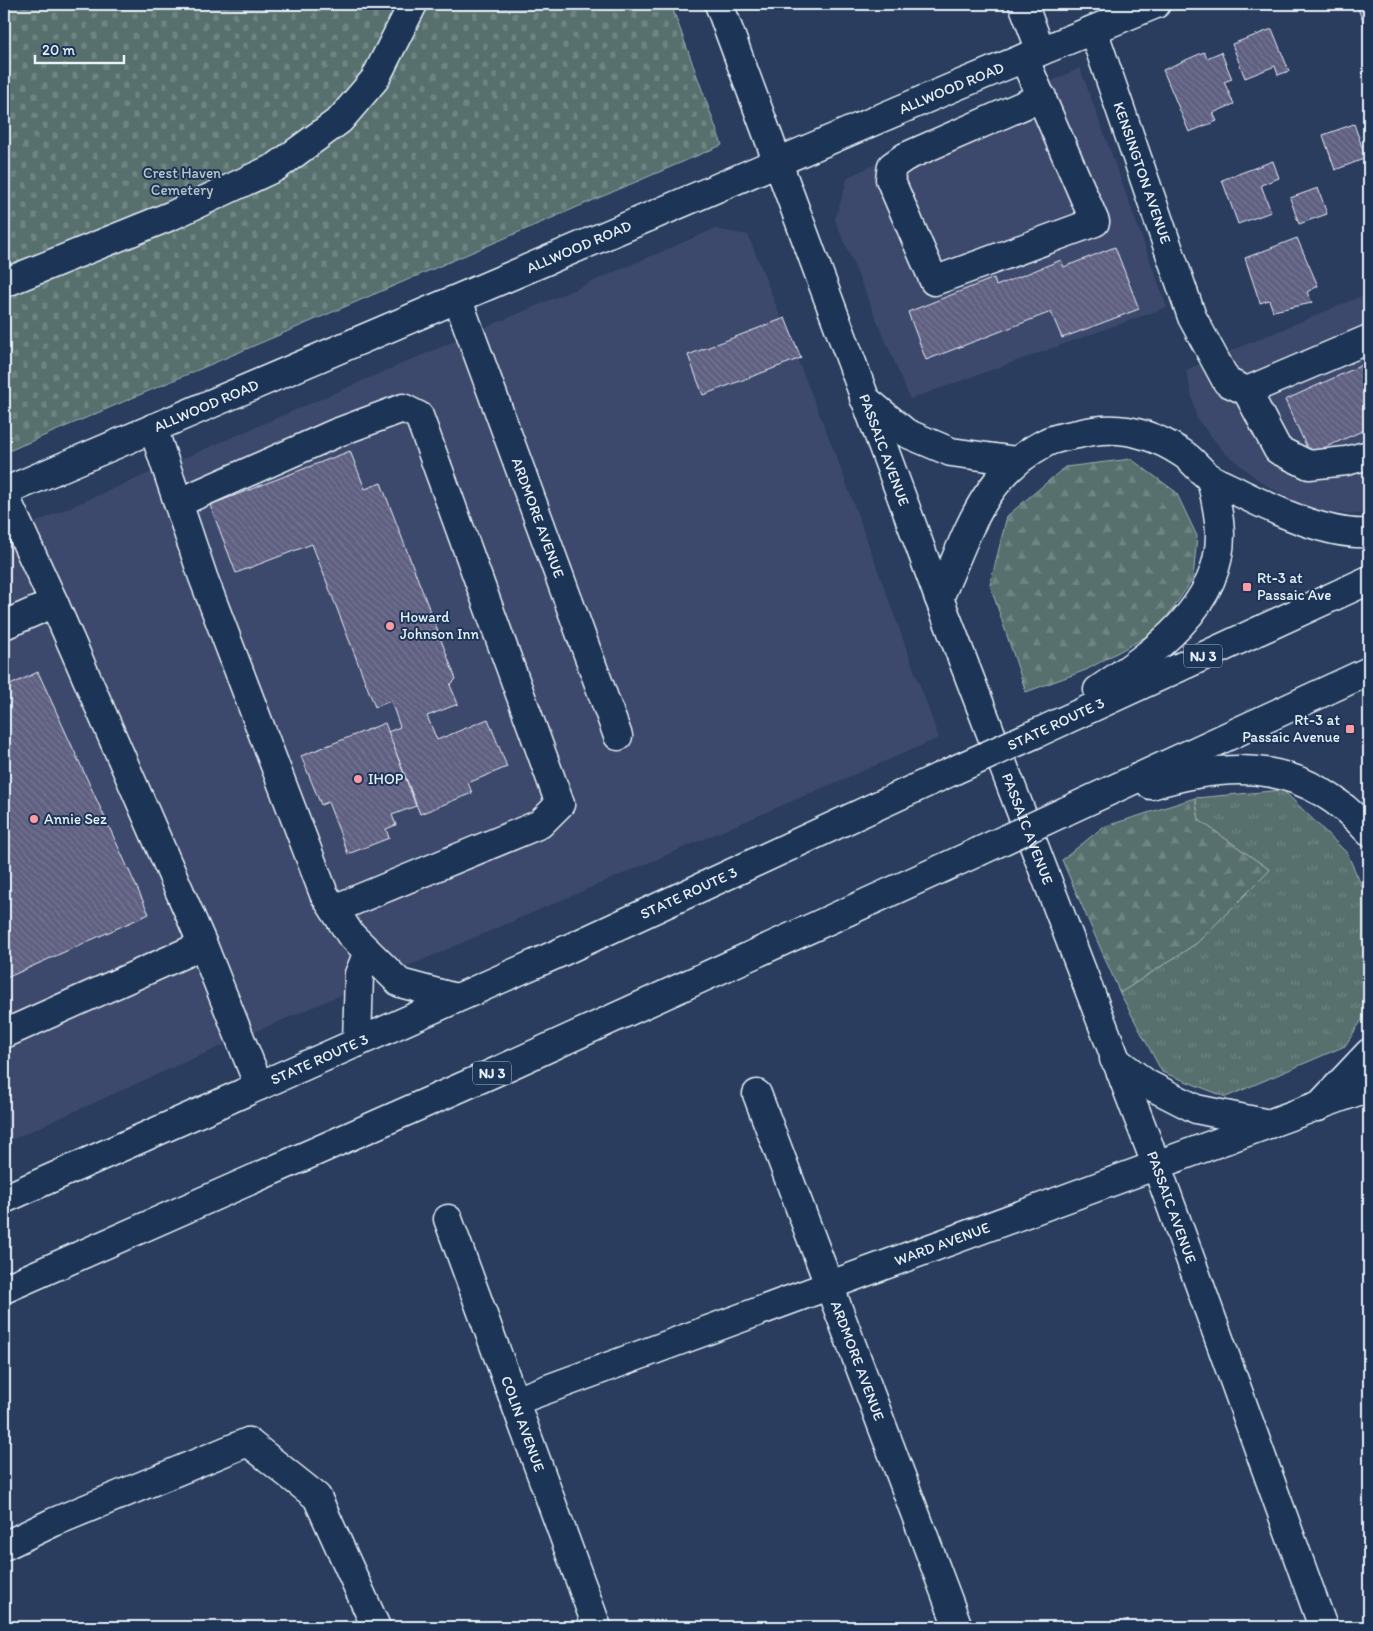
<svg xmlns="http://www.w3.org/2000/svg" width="1373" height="1631" font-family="Itim,sans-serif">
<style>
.built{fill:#3d4a6c}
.grass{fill:url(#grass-tufts);stroke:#a0b0b2}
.forest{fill:url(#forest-firs);stroke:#a0b0b2}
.cemetery{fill:url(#cemetery-stones);stroke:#a0b0b2}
.building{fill:url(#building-back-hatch);stroke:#e8f1f8}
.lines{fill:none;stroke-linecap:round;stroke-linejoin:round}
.minor-casing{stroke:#e8f1f8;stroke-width:31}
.major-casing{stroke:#e8f1f8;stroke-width:31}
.highway-casing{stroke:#e8f1f8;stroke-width:31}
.minor{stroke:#1d3557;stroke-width:28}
.major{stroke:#1d3557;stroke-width:28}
.highway{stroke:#1d3557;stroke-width:28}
.highway-bridge-casing{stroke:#e8f1f8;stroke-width:31;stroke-linecap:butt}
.highway-bridge{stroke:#1d3557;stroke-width:28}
.poi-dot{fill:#ff9aa2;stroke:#1d3557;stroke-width:2}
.labels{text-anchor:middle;stroke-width:4;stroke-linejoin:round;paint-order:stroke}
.shield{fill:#1d3557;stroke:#abb9c8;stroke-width:1}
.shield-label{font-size:14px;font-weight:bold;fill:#e8f1f8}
.street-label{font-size:15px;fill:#e8f1f8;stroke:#1d3557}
.park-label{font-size:15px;fill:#b6c4c7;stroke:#1d3557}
.poi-label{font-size:15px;fill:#e8f1f8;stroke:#1d3557;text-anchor:start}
</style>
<defs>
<pattern id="grass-tufts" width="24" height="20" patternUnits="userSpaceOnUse" patternTransform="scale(1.25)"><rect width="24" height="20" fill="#58706d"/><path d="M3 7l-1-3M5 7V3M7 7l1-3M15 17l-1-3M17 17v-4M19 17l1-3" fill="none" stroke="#708583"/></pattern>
<pattern id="forest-firs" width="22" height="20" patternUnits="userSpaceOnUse" patternTransform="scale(1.25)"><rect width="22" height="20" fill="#58706d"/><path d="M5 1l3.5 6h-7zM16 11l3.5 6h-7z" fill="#708583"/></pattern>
<pattern id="cemetery-stones" width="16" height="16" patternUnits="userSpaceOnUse" patternTransform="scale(1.25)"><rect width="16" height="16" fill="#58706d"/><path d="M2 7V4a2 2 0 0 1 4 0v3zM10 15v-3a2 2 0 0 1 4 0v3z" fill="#708583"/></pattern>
<pattern id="building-back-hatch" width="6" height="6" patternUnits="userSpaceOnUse" patternTransform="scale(1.25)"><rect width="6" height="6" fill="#5f5f81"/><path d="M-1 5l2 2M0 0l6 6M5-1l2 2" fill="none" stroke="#767694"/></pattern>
</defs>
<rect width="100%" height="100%" fill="#2a3d5f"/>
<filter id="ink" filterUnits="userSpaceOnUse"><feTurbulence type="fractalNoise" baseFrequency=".02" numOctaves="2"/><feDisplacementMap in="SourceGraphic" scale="10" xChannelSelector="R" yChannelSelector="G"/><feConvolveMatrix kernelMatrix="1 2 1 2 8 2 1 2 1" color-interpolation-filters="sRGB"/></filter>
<g filter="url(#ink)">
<g class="built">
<polygon points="1080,68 1167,307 910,399 835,220 848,177"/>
<polygon points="714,229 748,235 838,461 939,738 187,1061 4,1143 4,536"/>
<polygon points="1369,293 1369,514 1332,513 1300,505 1261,482 1225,453 1197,419 1186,370"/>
</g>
<polygon class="grass" points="1283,790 1347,853 1369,902 1369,1009 1345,1046 1226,1097 1162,1072 1120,993 1197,943 1270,870 1199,820 1195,798"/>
<g class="forest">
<polygon points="1131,459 1176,492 1197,536 1193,579 1158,630 1086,670 1026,692 990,585 1007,516 1065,467"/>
<polygon points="1195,798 1199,820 1270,870 1197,943 1120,993 1062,860 1103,827"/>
</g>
<polygon class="cemetery" points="4,4 671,4 722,145 4,453"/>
<g class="building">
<polygon points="1356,4 1369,4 1369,36"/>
<polygon points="1272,29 1289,71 1278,75 1275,66 1245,78 1232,44"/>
<polygon points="1204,52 1207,58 1221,52 1232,79 1224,82 1234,104 1213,113 1217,121 1189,132 1163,70"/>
<polygon points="1354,124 1366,158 1335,170 1323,135"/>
<polygon points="1273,161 1279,178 1261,185 1271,212 1238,224 1222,180"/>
<polygon points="1318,188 1327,214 1299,224 1290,198"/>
<polygon points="1297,238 1318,286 1307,292 1312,303 1273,311 1269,300 1260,303 1245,258"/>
<polygon points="1115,247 1139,309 1062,338 1051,312 926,360 908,312 994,278 996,286 1061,260 1064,267"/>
<polygon points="785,318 801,358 703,395 688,355"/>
<polygon points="1369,362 1369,428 1310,454 1285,400"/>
<polygon points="350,451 365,489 381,483 456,679 450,685 458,704 427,716 437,740 488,719 507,767 468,783 472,793 420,814 388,732 400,727 391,701 375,707 312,544 236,573 210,505"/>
<polygon points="38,672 149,914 4,979 4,688"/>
<polygon points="385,723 416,806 392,815 396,825 386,829 389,838 348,854 328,802 321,805 301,756"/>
</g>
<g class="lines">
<defs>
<g id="minor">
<polyline points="719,4 778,163"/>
<polyline points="1023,4 1041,51"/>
<path id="s1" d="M1093,30L1192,317L1227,382L1247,391L1369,339"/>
<polyline points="1024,58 1095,222 934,281 890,179 892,166 905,157 1042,97"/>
<polyline points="4,283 173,215 276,167 340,120 375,79 413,4"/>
<path id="s2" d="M458,300L618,736"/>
<polyline points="1247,391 1278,450 1309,465 1346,461 1369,455"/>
<polyline points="153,428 203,577 324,894 350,934 400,983 456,998"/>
<polyline points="4,494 54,603 203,945 4,1034"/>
<polyline points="178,503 336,433 403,408 419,416 560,804 540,824 334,909"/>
<polyline points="4,625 54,603"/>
<polyline points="203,945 259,1086"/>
<polyline points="357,1043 359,974 368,952"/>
<path id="s3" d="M757,1094L958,1627"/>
<path id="s4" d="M448,1219L597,1627"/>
<path id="s5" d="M515,1401L1369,1087"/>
<polyline points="4,1546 54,1522 248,1442 317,1497 376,1627"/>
</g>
<g id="major">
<path id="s6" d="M778,163L939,598L1156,1164L1323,1627"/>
<path id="s7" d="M4,492L956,86L1156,4"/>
<polyline points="1114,1059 1147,1084 1196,1109 1269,1124"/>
</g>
<g id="highway">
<polyline points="864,398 906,433 951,452 1017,461"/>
<path d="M939,598C967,537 981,476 1045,443C1054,438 1067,436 1078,434C1115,424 1150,432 1182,453C1192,459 1200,471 1210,478C1219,484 1231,488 1240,493C1276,511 1329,536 1369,533"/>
<path d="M1098,690C1151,654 1220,608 1220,535C1220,516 1215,497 1211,479"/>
<polyline points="1037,733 1369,580"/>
<path d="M1151,785C1237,759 1307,762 1369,832"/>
<polyline points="1066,811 1369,671"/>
<polyline points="1318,1107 1369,1053"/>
<path id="s8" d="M4,1199L557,954L948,773"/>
<polyline points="4,1289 491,1074 978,852"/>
</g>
</defs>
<use href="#minor" class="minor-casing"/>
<use href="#major" class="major-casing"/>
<use href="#highway" class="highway-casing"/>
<use href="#minor" class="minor"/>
<use href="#major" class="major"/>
<use href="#highway" class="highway"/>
<defs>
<g id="highway-bridge">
<polyline points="948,773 1037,733"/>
<polyline points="978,852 1066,811"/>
</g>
</defs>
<use href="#highway-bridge" class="highway-bridge-casing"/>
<use href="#highway-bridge" class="highway-bridge"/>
</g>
</g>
<g class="poi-dot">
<rect x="1242" y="582" width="10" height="10" rx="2.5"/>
<circle cx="390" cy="626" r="5"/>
<rect x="1345" y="724" width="10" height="10" rx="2.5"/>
<circle cx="358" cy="779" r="5"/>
<circle cx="34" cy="819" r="5"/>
</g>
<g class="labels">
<g class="shield">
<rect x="1184" y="644.5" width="38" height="23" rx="4"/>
<rect x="473" y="1061.5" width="38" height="23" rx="4"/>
</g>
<g class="shield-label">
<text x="1203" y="661">NJ 3</text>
<text x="492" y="1078">NJ 3</text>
</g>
<g class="street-label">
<text dy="5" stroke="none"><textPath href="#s7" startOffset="1030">ALLWOOD ROAD</textPath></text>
<text dy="5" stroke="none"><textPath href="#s1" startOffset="151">KENSINGTON AVENUE</textPath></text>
<text dy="5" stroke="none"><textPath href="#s7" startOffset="625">ALLWOOD ROAD</textPath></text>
<text dy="5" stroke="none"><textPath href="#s7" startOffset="220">ALLWOOD ROAD</textPath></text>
<text dy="5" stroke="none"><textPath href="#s6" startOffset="306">PASSAIC AVENUE</textPath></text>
<text dy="5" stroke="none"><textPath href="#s2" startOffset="232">ARDMORE AVENUE</textPath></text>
<text transform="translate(1056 724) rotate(-25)" y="5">STATE ROUTE 3</text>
<text dy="5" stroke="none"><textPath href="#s6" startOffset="711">PASSAIC AVENUE</textPath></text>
<text dy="5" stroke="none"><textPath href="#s8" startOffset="750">STATE ROUTE 3</textPath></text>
<text dy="5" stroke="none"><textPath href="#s8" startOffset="345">STATE ROUTE 3</textPath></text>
<text dy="5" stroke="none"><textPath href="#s6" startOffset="1116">PASSAIC AVENUE</textPath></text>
<text dy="5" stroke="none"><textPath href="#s5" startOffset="455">WARD AVENUE</textPath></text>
<text dy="5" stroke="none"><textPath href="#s3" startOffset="285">ARDMORE AVENUE</textPath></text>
<text dy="5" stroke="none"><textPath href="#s4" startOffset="218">COLIN AVENUE</textPath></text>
</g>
<g class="park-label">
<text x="182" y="178">Crest Haven<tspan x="182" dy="17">Cemetery</tspan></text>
</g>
<g class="poi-label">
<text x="1257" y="583">Rt-3 at<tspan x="1257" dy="17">Passaic Ave</tspan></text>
<text x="400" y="622">Howard<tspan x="400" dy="17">Johnson Inn</tspan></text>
<text x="1340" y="725" text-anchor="end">Rt-3 at<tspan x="1340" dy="17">Passaic Avenue</tspan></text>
<text x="368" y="784">IHOP</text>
<text x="44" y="824">Annie Sez</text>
</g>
</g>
<rect width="1373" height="1631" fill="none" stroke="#1d3557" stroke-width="20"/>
<rect x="10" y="10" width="1353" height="1611" fill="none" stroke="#e8f1f8" stroke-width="2" filter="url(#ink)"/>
<path d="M35 55v8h89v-8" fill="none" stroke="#e8f1f8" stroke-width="2.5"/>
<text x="42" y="55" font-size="15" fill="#e8f1f8" stroke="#1d3557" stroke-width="4" paint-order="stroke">20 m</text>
</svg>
